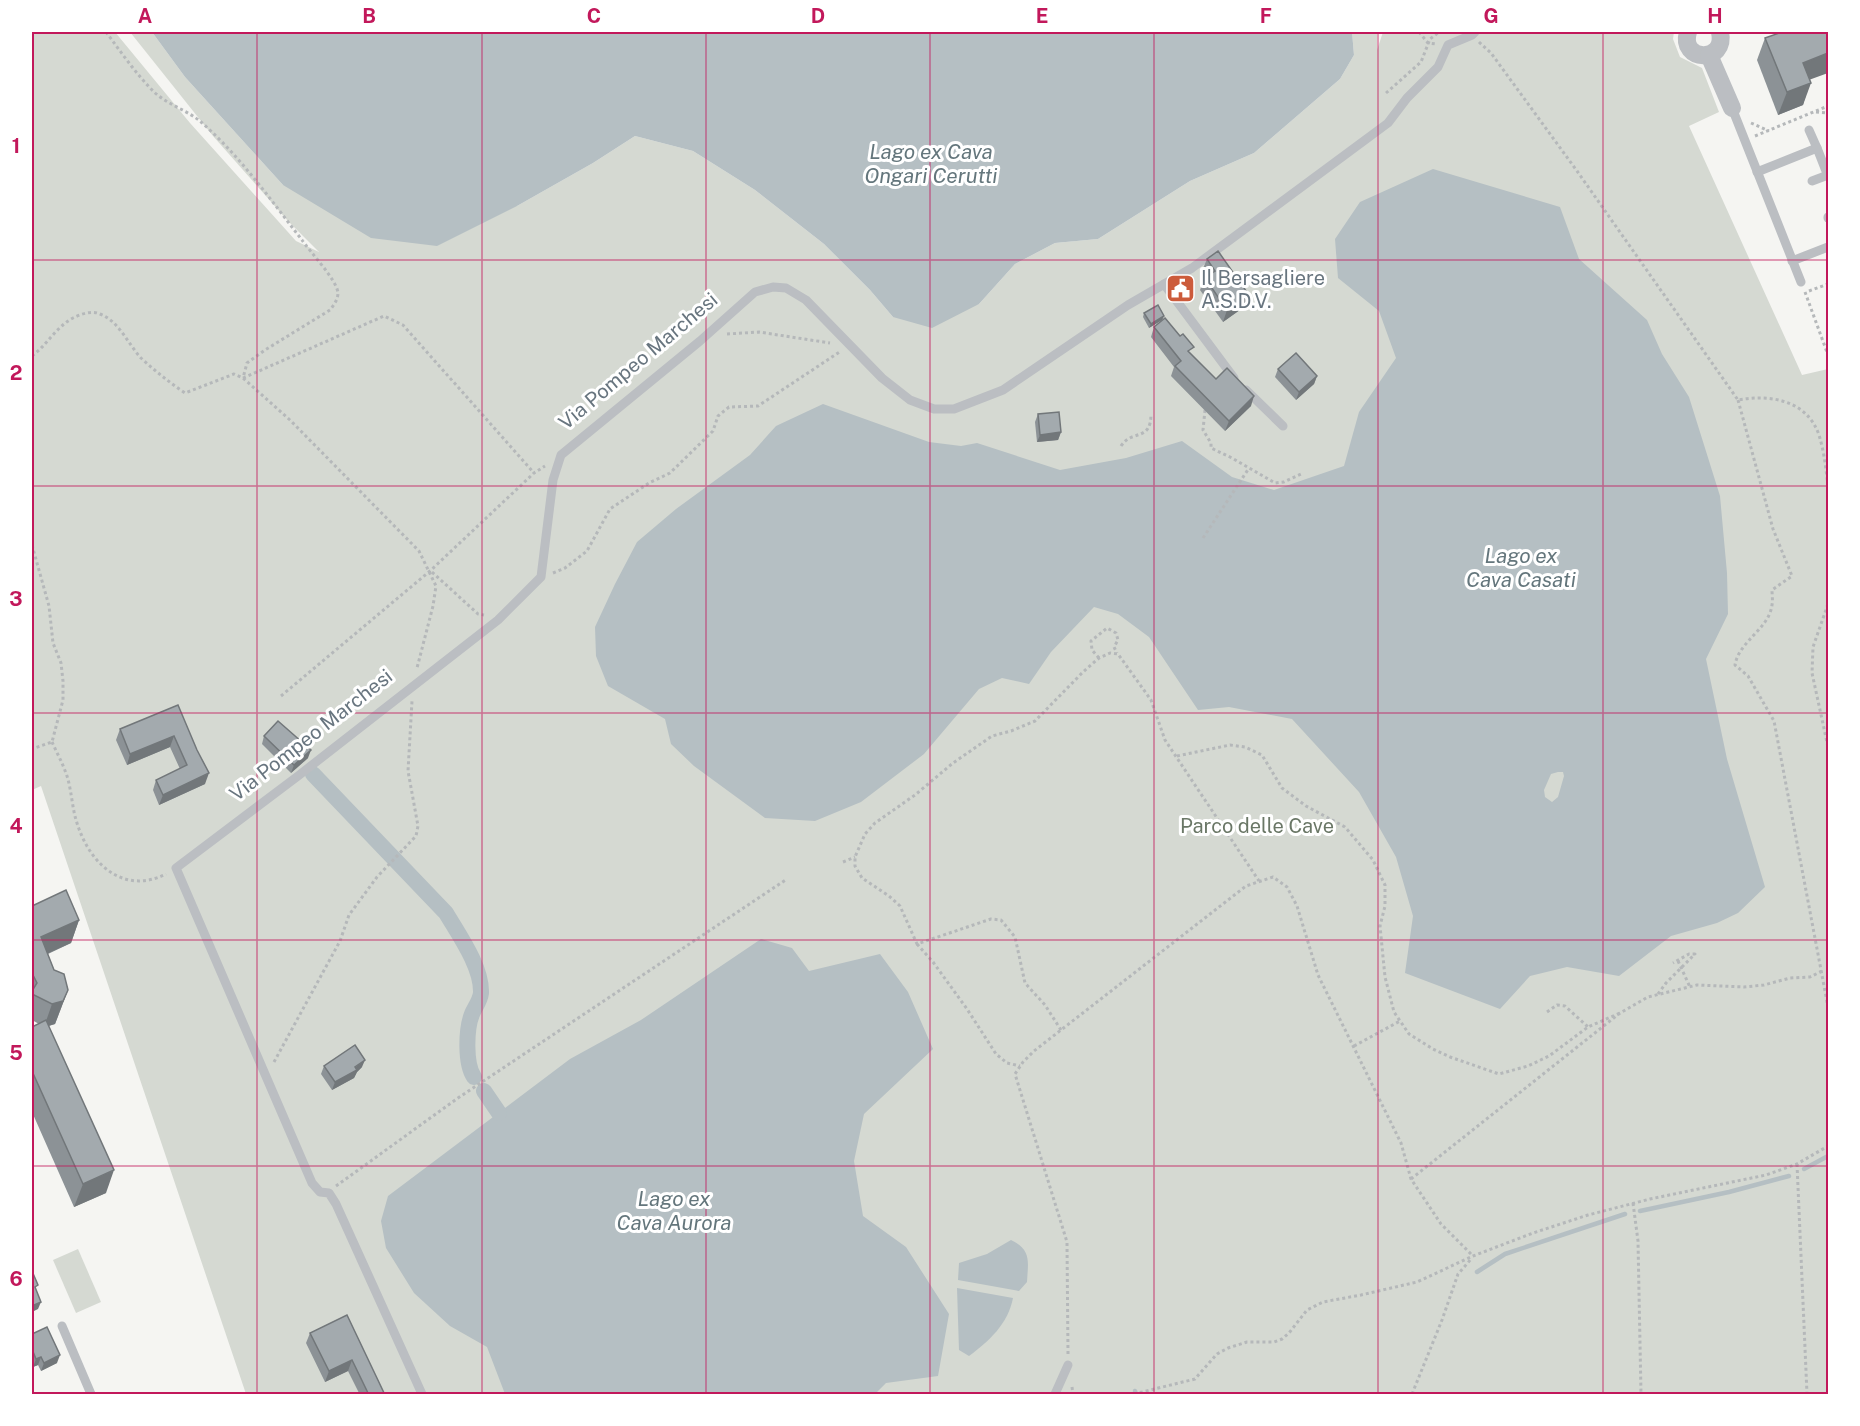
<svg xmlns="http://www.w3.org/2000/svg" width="1860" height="1426" font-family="'Public Sans',sans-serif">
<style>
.green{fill:#d5d9d2}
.water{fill:#b5bfc3;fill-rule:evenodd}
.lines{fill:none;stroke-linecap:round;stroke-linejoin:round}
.stream{stroke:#b5bfc3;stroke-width:4.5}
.canal{stroke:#b5bfc3;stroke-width:16}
.path{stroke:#b5b8ba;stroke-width:3;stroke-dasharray:3 3;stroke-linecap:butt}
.lane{stroke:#bbbec2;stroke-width:9}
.street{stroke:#bbbec2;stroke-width:18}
.wall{fill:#8c9296}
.shaded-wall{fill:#72777a}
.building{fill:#a3aaae;stroke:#72777a;stroke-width:1.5}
.grid{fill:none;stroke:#c2185b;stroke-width:1.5;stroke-opacity:0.55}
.labels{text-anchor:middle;stroke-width:6;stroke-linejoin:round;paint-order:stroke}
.poi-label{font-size:20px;fill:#68757f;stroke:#fff;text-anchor:start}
.street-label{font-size:20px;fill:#68757f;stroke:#fff}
.park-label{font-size:20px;fill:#6a7766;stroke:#fff}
.water-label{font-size:21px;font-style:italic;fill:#64767c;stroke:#fff}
.neatline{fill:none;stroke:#c2185b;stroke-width:2}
.grid-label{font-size:20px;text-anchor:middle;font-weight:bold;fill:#c2185b}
</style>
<rect width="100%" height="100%" fill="#f5f5f2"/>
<g class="green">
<polygon points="32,32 115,32 190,123 296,241 319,252 288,221 213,136 130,32 152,32 185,77 283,185 517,206 593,163 635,136 693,151 755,190 824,244 870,290 893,317 979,304 1015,264 1055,243 1098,239 1190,181 1254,153 1340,79 1354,55 1352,32 1377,32 1377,50 1383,32 1674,32 1673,39 1680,57 1702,68 1719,112 1689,126 1802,375 1828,369 1828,1394 246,1394 41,786 32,790"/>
<polygon points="78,1249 101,1302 76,1313 53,1260"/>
</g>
<g class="water">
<polygon points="152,32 1352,32 1354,55 1340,79 1254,153 1190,181 1098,239 1055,243 1015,264 979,304 932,328 893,317 870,290 824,244 755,190 693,151 635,136 593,163 517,206 437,246 371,238 283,185 185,77"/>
<path d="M1433,169L1560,207L1579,259L1647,320L1662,354L1689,397L1720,496L1727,573L1728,614L1706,659L1727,759L1765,887L1738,913L1717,923L1671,936L1619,976L1567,967L1530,976L1500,1009L1405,973L1413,916L1396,857L1359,792L1292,719L1229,707L1198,710L1149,637L1118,614L1094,607L1051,652L1029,684L1002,678L979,689L924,754L861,802L815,821L765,818L694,766L671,744L665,719L608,686L596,656L595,627L615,584L637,542L676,509L750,455L776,426L823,404L929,442L961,446L977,443L1060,470L1126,458L1182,441L1232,477L1274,490L1344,466L1359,412L1396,358L1379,311L1338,278L1335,239L1360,202ZM1558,772H1563L1564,776L1558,797L1552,802L1545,797L1544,790L1551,774Z"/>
<polygon points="761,939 792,948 809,971 880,954 908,992 933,1049 864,1114 854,1161 863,1216 906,1247 949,1314 938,1376 886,1383 875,1394 505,1394 487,1347 450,1326 414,1293 386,1248 381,1221 388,1196 570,1059 641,1020"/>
<path d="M1011,1240C1032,1250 1028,1262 1027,1282L1019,1291L958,1280L959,1263L987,1254Z"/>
<path d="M957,1288L1013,1298C1008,1324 989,1341 969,1356L959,1350Z"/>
</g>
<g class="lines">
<g class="stream">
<polyline points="1804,1169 1828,1156"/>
<polyline points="1640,1211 1729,1192 1789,1176"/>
<polyline points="1477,1272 1505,1254 1625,1214"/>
<polyline points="1135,1391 1136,1394"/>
</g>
<g class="canal">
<path d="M313,774L446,913C459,935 482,967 481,993C480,1001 475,1007 472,1014C466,1029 465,1064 474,1077"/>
<polyline points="484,1091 499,1113"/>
</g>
<g class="path">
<path d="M106,32C121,52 136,74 154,92C168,105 187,110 201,122C240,156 270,199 302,240C310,252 337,280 338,293C338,299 334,305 330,310L265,350L247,363L243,378"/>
<polyline points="1419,32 1428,43 1436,44"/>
<path d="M1479,42L1491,53L1577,171L1738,400C1770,394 1807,400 1819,435C1824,451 1826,469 1828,486"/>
<polyline points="1386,93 1421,62 1430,39 1439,32"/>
<polyline points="1816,112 1828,113"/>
<polyline points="1751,123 1769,131"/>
<polyline points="1755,136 1828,106"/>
<polyline points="1809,291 1828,284"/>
<polyline points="1805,292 1828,355"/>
<polyline points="727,334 759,332 830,343"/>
<path d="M32,356C47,345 56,327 73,318C81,314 92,310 100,314C119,321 128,344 141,358C155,371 169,382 185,393L234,374L243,378L290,420L419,551L436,586L433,606L417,668"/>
<polyline points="243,378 384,316 403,325 534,473"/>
<path d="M1738,400L1773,529L1792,576L1772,590C1772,595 1773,600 1772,605C1769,629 1739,641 1735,665L1748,676L1774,721L1828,1007"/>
<polyline points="1205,410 1203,430 1211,443 1211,448 1232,458 1275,483 1284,482 1301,474"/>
<path d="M1121,446C1132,429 1151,442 1151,414"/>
<polyline points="1203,538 1249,468"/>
<polyline points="32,545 49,606 53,643 61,663 63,681 63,700 52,742 32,749"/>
<polyline points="432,572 478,614 484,615"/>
<polyline points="553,573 565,568 587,551 610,509 649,483 670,473 713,431 718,416 729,407 758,406 841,351"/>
<polyline points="1828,604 1813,647 1812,673 1828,747"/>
<polyline points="1099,658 1092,650 1091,641 1107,628 1116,633 1118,640 1114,647 1117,653"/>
<polyline points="281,696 430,571 534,473 545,466"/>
<path d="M52,742C57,753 63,764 67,776C72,792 72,810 78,826C91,865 124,895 166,874"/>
<polyline points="1177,756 1230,745 1245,747 1262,755 1282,788 1306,806 1345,827 1373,860 1385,885 1385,906 1380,926 1385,977 1394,1012 1409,1034 1433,1049 1450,1057 1499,1074 1528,1066 1549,1056 1588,1027 1620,1013"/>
<polyline points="843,862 855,857"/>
<polyline points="917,944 933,962 967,1009 996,1054 1007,1063 1020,1066"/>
<polyline points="1678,961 1690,987"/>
<polyline points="1658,994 1666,983 1695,954 1689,954 1673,963"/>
<polyline points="1547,1012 1557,1005 1565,1006 1588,1027"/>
<polyline points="1061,1030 1045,1005 1025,983 1015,937 1001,920 991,919 917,944 900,906 889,896 862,878 855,866 855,857 865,834 875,823 915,795 953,763 992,736 1011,731 1035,721 1083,672 1099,658 1110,653 1118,654 1151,700 1165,740 1259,881"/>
<polyline points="1354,1046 1400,1021"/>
<polyline points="274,1062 340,941 349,915 377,877 416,836 418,826 408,771 412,701"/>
<polyline points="1797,1164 1807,1394"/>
<polyline points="1411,1179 1620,1013 1648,997 1697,985 1744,987 1764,985 1790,978 1810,977 1822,971"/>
<polyline points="336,1186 458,1098 787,879"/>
<polyline points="1633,1203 1638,1241 1641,1394"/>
<polyline points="1068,1354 1067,1242 1015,1074 1023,1062 1034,1051 1246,886 1273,877 1287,887 1297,906 1318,975 1401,1143 1411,1179 1441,1224 1473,1256"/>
<polyline points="1072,1387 1073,1394"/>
<polyline points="1134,1394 1195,1379 1217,1354 1228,1348 1247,1342 1274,1342 1282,1339 1289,1333 1307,1310 1323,1302 1361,1295 1417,1282 1473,1256 1533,1233 1588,1215 1650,1199 1766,1175 1797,1164 1828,1146"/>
<polyline points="1412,1394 1442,1320 1458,1274 1472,1258"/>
</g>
<g class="lane">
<polyline points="1732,108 1801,282"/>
<polyline points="1809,130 1817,148"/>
<polyline points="1757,172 1817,148 1828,176"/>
<polyline points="1812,181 1828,175"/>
<polyline points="1828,218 1828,217"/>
<polyline points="1792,261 1828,247"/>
<polyline points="1164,284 1234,378"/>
<polyline points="1246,390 1283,426"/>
<polyline points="62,1326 91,1394"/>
<polyline points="422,1394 336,1204 329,1193 320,1192 312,1183 176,868 298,776 498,620 541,577 553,480 561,455 700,341 755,292 773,287 786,288 806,300 882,378 910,400 934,409 954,409 1003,390 1128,305 1192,268 1388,123 1407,98 1438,67 1448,45 1472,35 1475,32"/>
<polyline points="1055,1394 1068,1365"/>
</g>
<g class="street">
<path d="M1688,32C1679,62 1727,64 1720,32"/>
<polyline points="1709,55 1732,108"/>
</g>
</g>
<g class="wall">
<polygon points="1765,38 1810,80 1803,105 1778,115 1757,60"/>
<polygon points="1207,259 1244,307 1223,322 1200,290 1205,278 1206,277 1202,271"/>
<polygon points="1144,313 1164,316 1162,320 1149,328 1143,317"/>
<polygon points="1154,327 1191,354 1216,379 1251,406 1225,431 1171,376 1174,367 1151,337"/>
<polygon points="1278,369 1317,376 1314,384 1296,400 1275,377"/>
<polygon points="1038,414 1061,432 1058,440 1037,442 1035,422"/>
<polygon points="178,705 205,784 159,805 153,790 156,780 180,769 170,747 127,765 116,740 120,729"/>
<polygon points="264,736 308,758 291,773 262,744"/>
<polygon points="32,906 79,920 71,943 48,954 54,970 68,990 55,1024 49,1026 106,1193 74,1207 32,1112 32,1027 39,1024 32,1020"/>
<polygon points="324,1066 362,1067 357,1072 354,1078 332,1090 321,1074"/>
<polygon points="347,1315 385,1395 360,1395 348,1371 325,1382 306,1343 310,1333"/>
<polygon points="32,1334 57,1363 41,1371 38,1365 33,1367 32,1363"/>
</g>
<g class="shaded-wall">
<polygon points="1828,53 1828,73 1795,85 1803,63"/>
<polygon points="1811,83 1803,105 1778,115 1787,92"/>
<polygon points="1249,295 1244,307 1223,322 1227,310"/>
<polygon points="1164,316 1162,320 1149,328 1151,324"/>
<polygon points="1317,376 1314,384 1296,400 1299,392"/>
<polygon points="1254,396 1251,406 1225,431 1229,421"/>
<polygon points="1061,432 1058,440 1037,442 1040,435"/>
<polygon points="174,736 170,747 127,765 130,754"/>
<polygon points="311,750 308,758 291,773 294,765"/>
<polygon points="209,773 205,784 159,805 163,795"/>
<polygon points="79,920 71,943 33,960 41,937"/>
<polygon points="68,990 55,1024 44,1027 52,1004"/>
<polygon points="365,1060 362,1067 357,1072 354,1078 332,1090 335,1082"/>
<polygon points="114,1170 106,1193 74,1207 83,1184"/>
<polygon points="41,1302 38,1309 32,1312 32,1306"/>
<polygon points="60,1355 57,1363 41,1371 44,1363"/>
<polygon points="41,1357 38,1365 33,1367 36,1359"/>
<polygon points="352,1360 348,1371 325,1382 329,1371"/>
</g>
<g class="building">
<polygon points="1782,32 1828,32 1828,53 1803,63 1811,83 1787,92 1765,38"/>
<polygon points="1218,251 1249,295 1227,310 1205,278 1215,271 1207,259"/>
<polygon points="1158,305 1164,316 1151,324 1144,313"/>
<polygon points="1165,318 1180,336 1183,334 1194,347 1188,351 1216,379 1227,368 1254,396 1229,421 1175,366 1181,361 1154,327"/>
<polygon points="1296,353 1317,376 1299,392 1278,369"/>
<polygon points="1059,412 1061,432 1040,435 1038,414"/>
<polygon points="178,705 197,750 209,773 163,795 156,780 187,765 174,736 130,754 120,729"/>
<polygon points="278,721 311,750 294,765 264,736"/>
<polygon points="66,890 79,920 41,937 54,970 64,974 68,990 63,1001 52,1004 32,994 32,991 37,983 32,973 32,906"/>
<polygon points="46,1020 114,1170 83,1184 32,1071 32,1027"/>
<polygon points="355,1045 365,1060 355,1067 357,1070 335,1082 324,1066"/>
<polygon points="32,1271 38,1285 35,1287 41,1302 32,1306"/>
<polygon points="347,1315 385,1395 369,1395 352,1360 329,1371 310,1333"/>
<polygon points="47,1327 60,1355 44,1363 41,1357 36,1359 32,1349 32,1334"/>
</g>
<path class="grid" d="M257,32V1394M482,32V1394M706,32V1394M930,32V1394M1154,32V1394M1378,32V1394M1603,32V1394M32,260H1828M32,486H1828M32,713H1828M32,940H1828M32,1166H1828"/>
<defs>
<symbol id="civic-square" viewBox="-11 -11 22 22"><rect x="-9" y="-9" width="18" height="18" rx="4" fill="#cc5b3b" stroke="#fff"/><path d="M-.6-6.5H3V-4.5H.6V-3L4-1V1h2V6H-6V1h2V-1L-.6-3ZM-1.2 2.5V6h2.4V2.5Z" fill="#fff"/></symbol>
</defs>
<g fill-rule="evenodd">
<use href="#civic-square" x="1164" y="272" width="33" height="33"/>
</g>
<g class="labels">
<g class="poi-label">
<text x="1201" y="285">Il Bersagliere<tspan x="1201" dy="23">A.S.D.V.</tspan></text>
</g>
<g class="street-label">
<text transform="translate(638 361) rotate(-40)" y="7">Via Pompeo Marchesi</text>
<text transform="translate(311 735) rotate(-38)" y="7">Via Pompeo Marchesi</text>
</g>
<g class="park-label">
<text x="1257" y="833">Parco delle Cave</text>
</g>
<g class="water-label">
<text x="931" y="159">Lago ex Cava<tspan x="931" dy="24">Ongari Cerutti</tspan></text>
<text x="1521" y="563">Lago ex<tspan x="1521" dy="24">Cava Casati</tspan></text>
<text x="674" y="1206">Lago ex<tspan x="674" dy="24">Cava Aurora</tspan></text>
</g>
</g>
<rect width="1860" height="1426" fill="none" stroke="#ffffff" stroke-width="66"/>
<rect x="33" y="33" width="1794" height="1360" class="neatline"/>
<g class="grid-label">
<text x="145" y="23">A</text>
<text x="369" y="23">B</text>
<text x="594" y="23">C</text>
<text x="818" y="23">D</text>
<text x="1042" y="23">E</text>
<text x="1266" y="23">F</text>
<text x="1491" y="23">G</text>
<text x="1715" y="23">H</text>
<text x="16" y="153">1</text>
<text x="16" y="380">2</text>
<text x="16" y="606">3</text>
<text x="16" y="833">4</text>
<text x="16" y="1060">5</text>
<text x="16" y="1286">6</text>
</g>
</svg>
